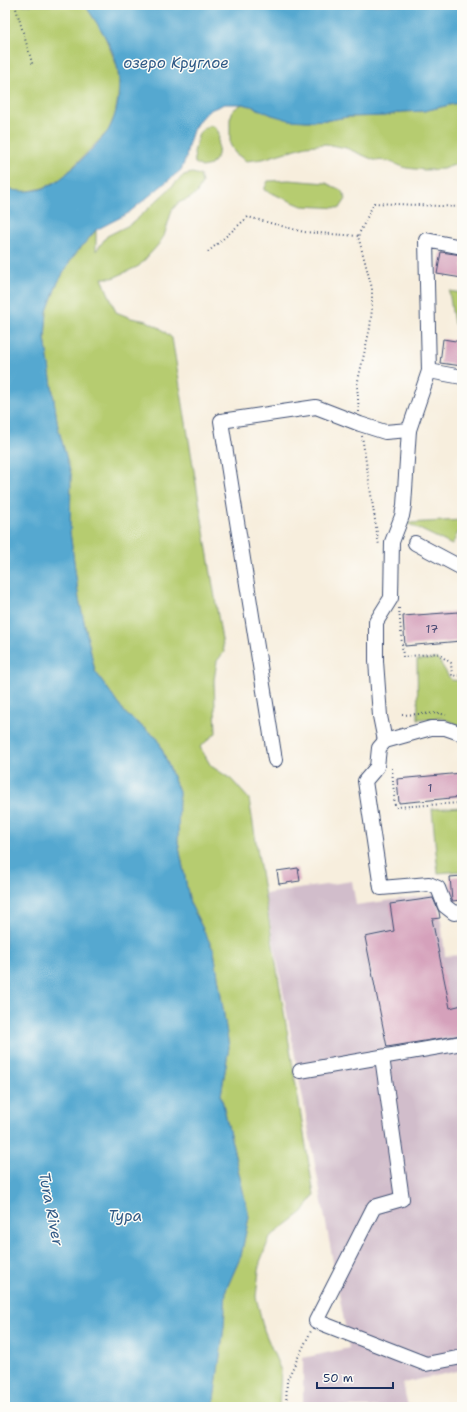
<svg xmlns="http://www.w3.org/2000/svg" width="467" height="1412" font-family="'Shantell Sans',sans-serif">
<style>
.industrial{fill:#d1bdcb}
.green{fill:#b6cc70;stroke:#687e67}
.water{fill:#54a8d0;stroke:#386c97}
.building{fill:#d5a1bb}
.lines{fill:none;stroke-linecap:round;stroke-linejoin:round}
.minor-casing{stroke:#3c4c71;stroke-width:16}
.path{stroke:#3c4c71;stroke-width:2;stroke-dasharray:1 3;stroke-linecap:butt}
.minor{stroke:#fff;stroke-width:14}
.labels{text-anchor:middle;stroke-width:3;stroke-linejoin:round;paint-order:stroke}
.number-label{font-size:12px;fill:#4a4c75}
.water-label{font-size:15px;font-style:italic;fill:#2f5986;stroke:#fdfcf7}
</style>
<rect width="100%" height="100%" fill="#fdfcf7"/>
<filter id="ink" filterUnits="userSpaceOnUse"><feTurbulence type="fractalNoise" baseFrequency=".025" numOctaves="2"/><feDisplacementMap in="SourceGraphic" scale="8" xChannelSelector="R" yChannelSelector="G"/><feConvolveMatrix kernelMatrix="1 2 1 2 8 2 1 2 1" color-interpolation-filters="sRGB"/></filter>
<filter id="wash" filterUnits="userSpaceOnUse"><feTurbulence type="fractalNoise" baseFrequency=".012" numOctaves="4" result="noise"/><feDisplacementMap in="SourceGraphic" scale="16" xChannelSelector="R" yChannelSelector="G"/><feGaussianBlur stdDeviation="0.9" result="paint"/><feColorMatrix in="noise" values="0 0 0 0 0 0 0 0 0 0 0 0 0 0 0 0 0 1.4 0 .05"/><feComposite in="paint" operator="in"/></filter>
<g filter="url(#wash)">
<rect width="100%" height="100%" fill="#f7eedd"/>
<polygon class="industrial" points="352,881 356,905 438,894 445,956 462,955 462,1370 403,1383 408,1407 303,1407 303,1358 349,1348 265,894"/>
<g class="green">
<polygon points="5,5 85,5 103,32 117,66 119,82 118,97 115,115 108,131 61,179 43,188 24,192 5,189"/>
<polygon points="462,102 462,160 457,164 443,169 425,170 406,168 388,161 374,160 346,148 326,144 306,146 263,159 246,161 235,153 230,144 230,119 233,110 242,104 251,106 272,115 306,121 330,120 347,117 385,116 402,112 424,111"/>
<polygon points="209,125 215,127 219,133 218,155 211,165 202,167 195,163 194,152 199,133"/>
<polygon points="192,173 200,175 202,183 197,193 190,198 178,203 172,210 164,236 158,245 139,266 113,278 102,278 116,312 131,318 147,321 160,328 172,338 224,652 217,661 214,680 216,733 200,747 211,766 231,779 249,799 314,1195 303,1212 270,1237 260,1262 256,1297 264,1330 281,1371 279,1407 213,1407 224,1327 226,1290 241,1256 249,1217 221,1095 229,1047 214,951 190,903 178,842 179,792 158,739 126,714 95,671 79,599 70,532 71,474 58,427 45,338 47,311 57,284 72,258 96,230 96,251 107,236 129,225 136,220 184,175"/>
<polygon points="289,180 326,183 341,190 346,199 340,208 302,206 264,190 268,181"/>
<polygon points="449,291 462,293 462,325 454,324"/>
<polygon points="462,520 462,524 452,545 407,523"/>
<polygon points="438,659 451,680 462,681 462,726 441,718 418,719 417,660"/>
<polygon points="462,807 462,871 438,873 432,809"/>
</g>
<path class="water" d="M85,5H462V102L424,111L402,112L385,116L347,117L330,120L306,121L289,120L272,115L251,106L242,104H225L210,110L200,119L193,130L188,146L186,158L181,170L127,214L96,230L72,258L57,284L47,311L45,338L58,427L71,474L70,532L79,599L95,671L126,714L158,739L179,792L178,842L190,903L214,951L229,1047L221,1095L249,1217L241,1256L226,1290L224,1327L213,1407H5V189C18,191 31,193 44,188C49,186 55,183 60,179C67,175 106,136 109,129C116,116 120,97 119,82C119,54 100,28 85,5Z"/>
<g id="blocks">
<g class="building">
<polygon points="441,252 462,255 462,278 437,274"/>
<polygon points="443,339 462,342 462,366 440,363"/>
<polygon points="458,612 461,641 405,646 403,616"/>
<polygon points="462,773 462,797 399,803 397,779"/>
<polygon points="298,868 300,881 279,884 277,871"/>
<polygon points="462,876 462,900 452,901 450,877"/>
<polygon points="433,898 439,912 440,918 432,919 450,1008 462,1005 462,1035 387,1047 365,937 394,931 390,904"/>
</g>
</g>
</g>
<g filter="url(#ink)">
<use href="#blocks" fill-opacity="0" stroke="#3c4c71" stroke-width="1"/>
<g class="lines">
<defs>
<g id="minor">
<polyline points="429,371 462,377"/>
<polyline points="415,543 462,568"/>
<polyline points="462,734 445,728 431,728 385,741 379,748 377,767 365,781 381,888 429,884 438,888 445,906 454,913 462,912"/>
<polyline points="385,741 380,716 376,661 376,622 391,598 392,542 402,516 404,505 409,430 429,371 426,240 462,247"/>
<polyline points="275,760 221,421 316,407 360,424 385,432 409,430"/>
<polyline points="382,1057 402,1199 374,1207 316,1321 426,1364 462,1357"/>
<polyline points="300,1071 462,1043"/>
</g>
</defs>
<use href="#minor" class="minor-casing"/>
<g class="path">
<polyline points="15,5 33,66"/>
<polyline points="208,252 248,217 304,232 358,236"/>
<polyline points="359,412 357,385 370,328 372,309 372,288 358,236 374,203 462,207"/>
<polyline points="362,436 379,546"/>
<polyline points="399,608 403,657 437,653 451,663 452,676 462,675"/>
<polyline points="402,715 438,713 446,715"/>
<polyline points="392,768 395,807 462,803"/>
<polyline points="286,1407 287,1380 311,1331"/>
</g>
<use href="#minor" class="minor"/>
</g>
</g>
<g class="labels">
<g class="number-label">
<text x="432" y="633">17</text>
<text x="430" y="792">1</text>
</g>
<g class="water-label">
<text x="176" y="68">озеро Круглое</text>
<text transform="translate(51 1209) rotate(79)" y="5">Tura River</text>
<text x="125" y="1221">Тура</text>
</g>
</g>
<rect width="467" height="1412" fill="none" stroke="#fdfcf7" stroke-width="20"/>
<path d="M317 1382v6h76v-6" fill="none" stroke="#1b2f5e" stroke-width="2"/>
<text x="323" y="1382" font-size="12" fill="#1b2f5e" stroke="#fdfcf7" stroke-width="3" paint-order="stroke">50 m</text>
</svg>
